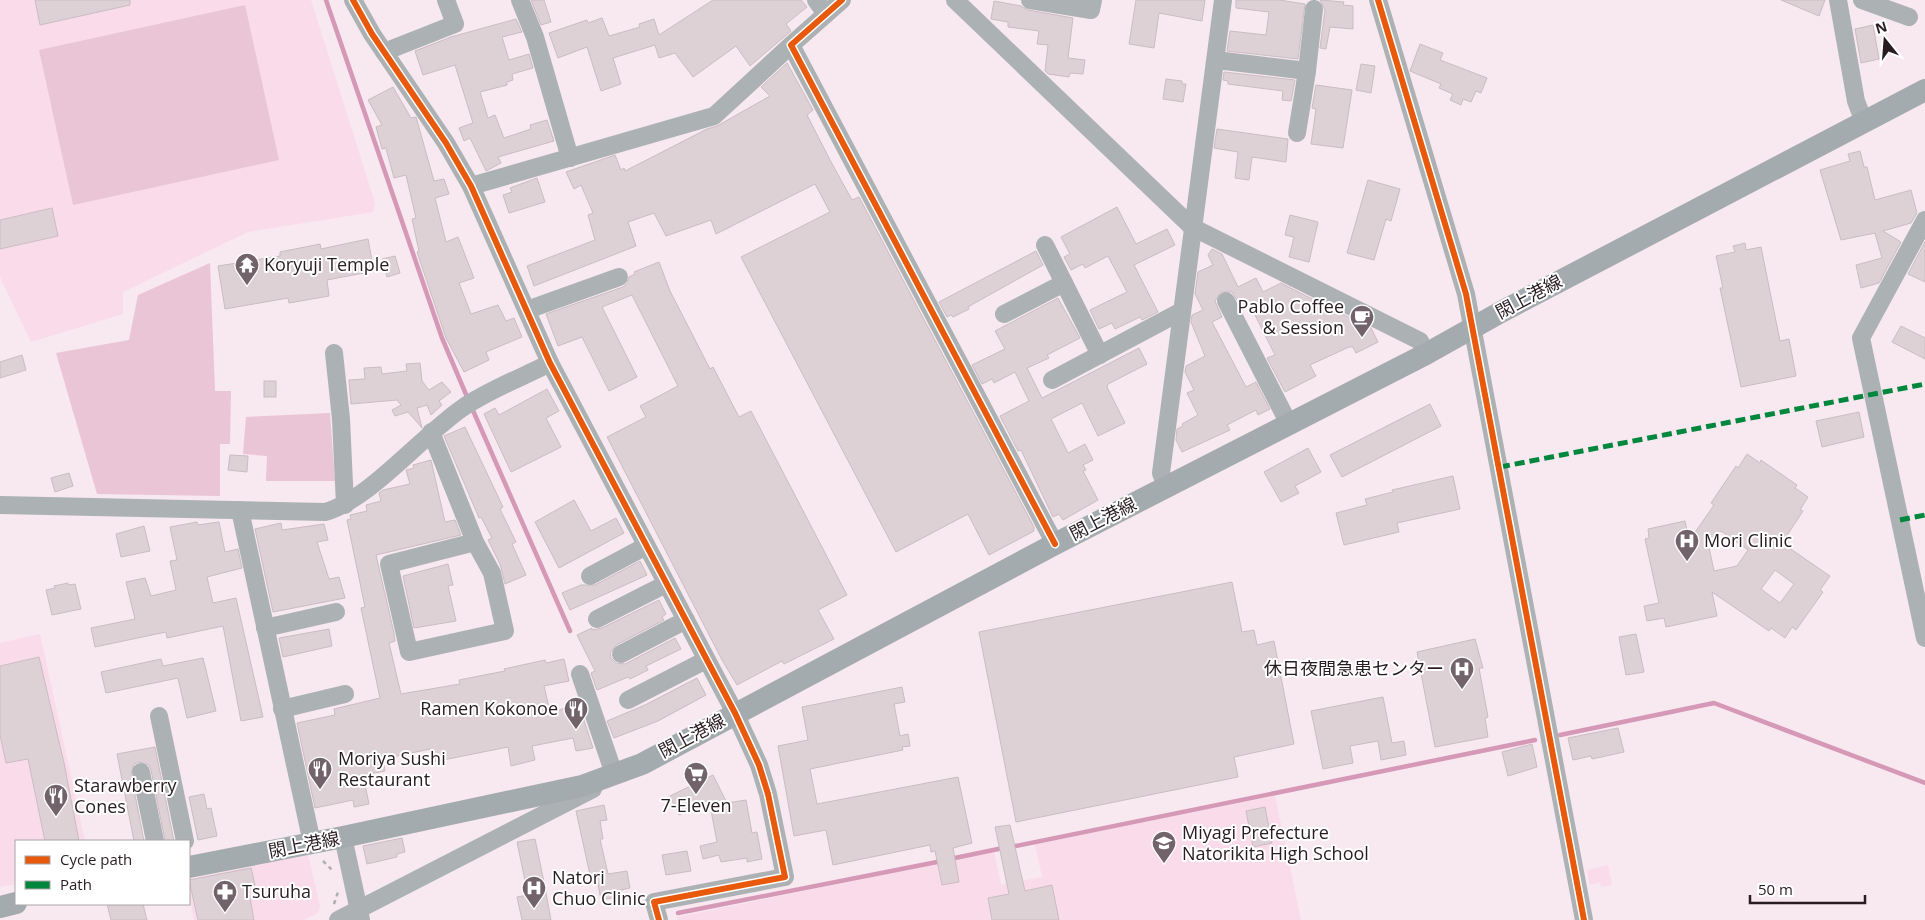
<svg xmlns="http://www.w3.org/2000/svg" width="1925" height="920" font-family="'Open Sans','Noto Sans JP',sans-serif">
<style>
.built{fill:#fadbe9}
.green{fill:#e9c5d5}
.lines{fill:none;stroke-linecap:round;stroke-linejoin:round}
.stream{stroke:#d598b6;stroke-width:4.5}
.building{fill:#ded1d6;stroke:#cabdc2;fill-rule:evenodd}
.path{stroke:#aeafb2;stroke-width:2.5;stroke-dasharray:4 4;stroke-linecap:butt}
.minor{stroke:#acb2b4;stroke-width:18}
.major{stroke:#a4abae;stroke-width:22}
.quiet{stroke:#00873e;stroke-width:5;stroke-dasharray:10 5;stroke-linecap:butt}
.cycleway-casing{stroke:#fff;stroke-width:9}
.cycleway{stroke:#e8590c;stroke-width:6}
.labels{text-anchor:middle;stroke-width:4;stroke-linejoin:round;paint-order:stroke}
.poi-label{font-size:18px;fill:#281c21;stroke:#fff;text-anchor:start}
.street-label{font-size:18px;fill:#281c21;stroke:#fff}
</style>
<rect width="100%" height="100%" fill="#f8e8ef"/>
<g class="built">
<polygon points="0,0 311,0 375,203 373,212 248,232 123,292 123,314 31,342 0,277"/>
<polygon points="40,634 85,841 16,841 16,884 0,887 0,643"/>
<polygon points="1275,796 1301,920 678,920 677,917 994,852 1001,885 1042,877 1035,844"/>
<polygon points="308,855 320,906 318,913 304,920 194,920 189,894 189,879"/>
<polygon points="1608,865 1612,885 1601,887 1600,882 1590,885 1587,870"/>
</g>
<g class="green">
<polygon points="245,5 279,160 73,205 39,50"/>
<polygon points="210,263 215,391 231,391 230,444 220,444 220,496 97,494 56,353 129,340 138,295"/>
<polygon points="330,413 335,481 266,481 267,456 243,454 246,417"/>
</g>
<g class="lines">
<g class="stream">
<polyline points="326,0 442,338 468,399"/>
<polyline points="471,406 570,631"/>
<polyline points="1560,735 1714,703 1925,783"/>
<polyline points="1011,847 1535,740"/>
<polyline points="950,859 1003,848"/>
<polyline points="678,913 942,861"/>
</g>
</g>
<g class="building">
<polygon points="35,0 130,0 130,5 40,25"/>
<polygon points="531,0 544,0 551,22 541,25"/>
<polygon points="713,0 801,0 807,7 786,24 791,31 750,66 736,46 693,77 675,53 659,58 655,45 613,58 621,84 601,91 587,47 558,58 549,33 587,20 588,23 602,18 609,36 640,27 639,24 654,19 659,35"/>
<polygon points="1136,0 1205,0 1202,21 1159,13 1154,48 1129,44"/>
<polygon points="1236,0 1279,0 1305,4 1298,59 1227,51 1230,31 1266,35 1269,12 1236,8"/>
<polygon points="1320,0 1344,2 1343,5 1353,6 1353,29 1330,27 1326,49 1320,48 1325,10"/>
<polygon points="1781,0 1825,0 1819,16"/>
<polygon points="994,1 1021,6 1028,10 1073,18 1068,58 1085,60 1083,74 1070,73 1069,77 1048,74 1045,71 1048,45 1037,44 1039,31 1008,27 1008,22 991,19"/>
<polygon points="516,19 522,32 502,37 509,60 529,54 533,68 512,74 513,80 507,82 507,85 480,92 488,118 495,115 504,138 531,129 530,125 547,120 554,141 498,157 501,163 486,171 470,138 464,141 459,128 473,123 455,65 423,75 415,51 451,37"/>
<polygon points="1873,25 1879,59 1861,63 1855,29"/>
<polygon points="1420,44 1443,53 1440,60 1487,78 1481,93 1476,91 1471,102 1463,99 1461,105 1450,100 1453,94 1439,88 1441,84 1410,71"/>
<polygon points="787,63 813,110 807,115 830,160 852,200 859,197 1034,527 1034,531 989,555 968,514 896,552 741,257 830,212 815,184 716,234 711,220 666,236 654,213 628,222 636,246 534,286 527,266 595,240 588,215 593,213 581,185 574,189 566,172 615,155 621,170 624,168 625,171 707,129 717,126 770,96 761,87"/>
<polygon points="1361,64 1375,66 1371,93 1356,90"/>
<polygon points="1224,72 1295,80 1291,101 1282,100 1283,91 1228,84 1228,81 1223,80"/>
<polygon points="1166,79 1182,81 1182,84 1186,84 1183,102 1163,99"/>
<polygon points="1316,85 1352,90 1343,148 1311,144 1316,109 1312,108"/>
<polygon points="393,87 411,118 416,117 434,181 444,179 449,194 435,198 446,242 458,237 474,278 459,283 471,314 498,305 506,321 514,318 522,337 486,352 489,360 464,372 446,338 417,252 419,251 412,219 416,218 406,175 394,178 386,148 382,149 376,127 382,125 368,100"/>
<polygon points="1217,129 1288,139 1286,162 1252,157 1249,180 1235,178 1238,152 1214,148"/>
<polygon points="1860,151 1864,167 1867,167 1875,200 1911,190 1917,213 1911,223 1883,231 1901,242 1879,283 1861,288 1856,265 1882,258 1875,233 1841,240 1820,170 1850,161 1848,154"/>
<polygon points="537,178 545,202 509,213 503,195 512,192 510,188"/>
<polygon points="1368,180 1400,189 1391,221 1386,219 1374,260 1347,253"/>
<polygon points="1117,207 1136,244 1167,229 1175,245 1134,265 1158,312 1142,320 1140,317 1115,329 1112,323 1099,329 1090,310 1127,292 1108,256 1085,268 1083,264 1071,270 1064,257 1070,254 1061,237"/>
<polygon points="52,208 58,236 0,249 0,220"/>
<polygon points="1290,215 1318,222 1309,262 1289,257 1294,237 1285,235"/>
<polygon points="368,239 374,271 327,280 329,296 289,303 288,298 225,309 218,266 280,256 280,252 320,244 321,249"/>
<polygon points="1925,242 1925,282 1908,274"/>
<polygon points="1745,243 1746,250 1761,247 1780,341 1789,339 1796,376 1741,387 1720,288 1723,288 1716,256 1735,252 1733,246"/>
<polygon points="1212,249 1222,254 1238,287 1256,278 1263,292 1281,283 1314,300 1319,310 1327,306 1352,319 1356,327 1363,324 1371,328 1378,342 1356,353 1353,347 1349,347 1310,365 1316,376 1285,392 1267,358 1275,355 1249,303 1241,307 1232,292 1221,292 1215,301 1222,317 1212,322 1246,387 1256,382 1270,409 1258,415 1256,410 1227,425 1230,430 1182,452 1176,440 1177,429 1183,426 1182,424 1198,415 1187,393 1194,390 1185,372 1186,366 1205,356 1191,322 1192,315 1203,310 1195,294 1198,272 1213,265 1208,255"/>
<polygon points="1036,251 1043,265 973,304 968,307 969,309 953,317 951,315 947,317 939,302"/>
<polygon points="395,256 400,273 387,277 382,259"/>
<polygon points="659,262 670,291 710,369 713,367 739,417 751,411 847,595 818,610 834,639 784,664 782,661 737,685 722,660 607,437 646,417 640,406 678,386 632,295 602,307 637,377 609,391 582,337 558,346 546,314 623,287 627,283 629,277 635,274 634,272"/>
<polygon points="1058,298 1080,338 1047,355 1049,358 1027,368 1042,398 1139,348 1147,364 1108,384 1107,387 1125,423 1098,436 1082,403 1051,419 1068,453 1085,444 1093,460 1083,465 1086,470 1083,471 1098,500 1063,520 1059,514 1053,517 1021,450 1018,451 1000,416 1029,401 1015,372 994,383 992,379 982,384 972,365 1005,349 995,331"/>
<polygon points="1901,326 1925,338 1925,359 1892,342"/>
<polygon points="22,355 26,370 0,378 0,362"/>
<polygon points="420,363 422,381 429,390 442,382 451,392 439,401 442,405 431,415 427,405 417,408 422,428 408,412 395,416 392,410 401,405 397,400 351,404 349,380 365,379 364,368 381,367 382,374 407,371 406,364"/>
<rect x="264" y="381" width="12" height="16"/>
<polygon points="547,389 559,411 546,418 561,447 511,472 484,414 495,408 499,415"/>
<polygon points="1430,404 1441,426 1342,477 1330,455"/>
<polygon points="1859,412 1864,437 1822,447 1816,421"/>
<polygon points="465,427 503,507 500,509 516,542 512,544 526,575 505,584 500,564 488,540 492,538 481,517 479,518 444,436"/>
<polygon points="1308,448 1321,472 1295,486 1299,493 1281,502 1264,472"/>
<path d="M1747,454L1760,463L1761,460L1797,485L1795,488L1808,497L1800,510L1803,511L1782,543L1830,576L1820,590L1823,592L1796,630L1792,627L1785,638L1771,628L1769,631L1712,592L1717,616L1666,627L1664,618L1647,621L1644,606L1659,603L1645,539L1649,538L1648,529L1685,521L1689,541L1714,505L1711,503L1736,466L1738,468ZM1721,531L1748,550L1737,566L1714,571L1707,538L1716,536ZM1775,570L1794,584L1780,603L1761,589Z"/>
<polygon points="230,455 248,456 247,472 228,470"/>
<polygon points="431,460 445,522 455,520 461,535 376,555 394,633 395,641 389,643 401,694 460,684 459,680 505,671 504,669 545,660 546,663 564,659 569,681 544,686 550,712 579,705 593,748 576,751 573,738 532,746 535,760 511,766 508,747 433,762 430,749 383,759 385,771 363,775 369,804 354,807 353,800 315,808 297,723 335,715 334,709 380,698 361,608 365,607 347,520 351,519 350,515 367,511 366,505 381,501 379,493 383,490 410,484 406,470 414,468 413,465"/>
<polygon points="69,473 73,486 55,492 51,478"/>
<polygon points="1453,476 1460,509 1397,523 1399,532 1344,545 1336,513 1367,505 1365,499 1393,492 1392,490"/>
<polygon points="574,500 591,531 616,518 624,533 559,568 535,522"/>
<polygon points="197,522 198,525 219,522 225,552 238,549 242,568 207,577 213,603 236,598 263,717 241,721 223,626 167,638 166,632 95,647 91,628 135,619 126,582 145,578 151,596 176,590 170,561 177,560 170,527"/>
<polygon points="281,523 282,530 324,524 328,540 317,542 329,579 339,577 345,598 273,612 255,529"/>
<polygon points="144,526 150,551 121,557 116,534"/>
<polygon points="640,561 647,575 570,610 562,593 581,585 595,585"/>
<polygon points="448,564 453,585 448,586 456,621 414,628 403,576"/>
<polygon points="1232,582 1242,632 1254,630 1257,645 1274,641 1294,744 1234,757 1238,777 1016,822 979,632"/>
<polygon points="68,583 68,585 75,584 81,609 52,615 46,590 55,588 54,586"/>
<polygon points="659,600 666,614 662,617 664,620 616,645 610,653 611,658 616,663 625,664 675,638 681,649 646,666 648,670 630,679 628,677 597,690 591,673 595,671 577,635 592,628 592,630 602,628"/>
<polygon points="329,629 332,646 283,657 279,638"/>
<polygon points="1636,634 1644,672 1626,675 1619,637"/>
<polygon points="1475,639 1483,668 1479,668 1488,717 1485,718 1488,737 1435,747 1417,652"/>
<polygon points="39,657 64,763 79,841 45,841 28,759 6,763 0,735 0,666"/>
<polygon points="203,658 216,711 187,718 178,678 106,693 101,672 161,659 163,666"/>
<polygon points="697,678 706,695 658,721 614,738 607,721 645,705"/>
<polygon points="902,687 905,702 894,704 900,736 908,734 910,746 902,747 903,750 810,769 817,804 958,777 972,843 953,848 959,882 942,885 935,851 931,852 930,845 833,865 826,830 794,836 778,746 808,740 802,707"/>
<polygon points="1383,697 1392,743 1404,741 1406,755 1381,760 1378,741 1350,746 1353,763 1323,769 1311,711"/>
<polygon points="1618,728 1624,752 1592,759 1591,756 1573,760 1568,738"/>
<polygon points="1532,744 1537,767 1508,776 1502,752"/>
<polygon points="155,747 174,841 165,841 151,770 149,765 139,762 134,764 131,774 144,841 134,841 117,754"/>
<polygon points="713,775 727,803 746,800 752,833 757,832 762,859 747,862 747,858 721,862 719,855 703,859 700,846 717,842 709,800 679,815 670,796"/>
<polygon points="204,794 207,809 211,808 217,836 198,840 189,797"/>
<polygon points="604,805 607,820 600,821 603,839 600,839 608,874 627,871 630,888 621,890 622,896 601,900 596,874 590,875 576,811"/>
<polygon points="1265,807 1272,843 1253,847 1246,811"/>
<polygon points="1010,825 1025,891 1052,885 1059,920 992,920 988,898 1009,894 995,827"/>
<polygon points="402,838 405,852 397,854 397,857 367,864 363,846"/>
<polygon points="535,839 544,882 551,920 522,920 517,897 528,895 517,842"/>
<polygon points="687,851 691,871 666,875 662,855"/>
<polygon points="251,868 255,885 248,887 254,920 198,920 189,880"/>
<polygon points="107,904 143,904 147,920 111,920"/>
</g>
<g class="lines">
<g class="path">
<polyline points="323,861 333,871"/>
<polyline points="334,904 338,892"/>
</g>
<g class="minor">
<polyline points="353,0 372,34 446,143 471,186 550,363 735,713 759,765 768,794 785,877 654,902 659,920"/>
<polyline points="520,0 535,37 570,158"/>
<polyline points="816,0 826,14"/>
<polyline points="842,0 791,45 1055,544"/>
<polyline points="955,0 1192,227 1420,341 1426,354"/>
<polyline points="1030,0 1091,10 1093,0"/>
<polyline points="1378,0 1466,294 1584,920"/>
<polyline points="1838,0 1856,101 1864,122"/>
<polyline points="1862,0 1909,17"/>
<polyline points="384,52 455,24 446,0"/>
<polyline points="1216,60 1307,71 1314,9"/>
<polyline points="1297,133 1307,71"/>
<polyline points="471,186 714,116 791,45"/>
<polyline points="1925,220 1861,338 1925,638"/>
<polyline points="1045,245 1100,355"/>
<polyline points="1226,301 1289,424"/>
<polyline points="527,310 619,277"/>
<polyline points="1004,314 1064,283"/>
<polyline points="334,353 341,419 345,505"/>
<polyline points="1052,380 1180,312"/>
<polyline points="431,432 475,542 492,573 505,631 409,652 389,564 475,542"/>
<polyline points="1166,487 1161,473 1223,0"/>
<path d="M0,505L325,512C369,500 421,437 461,409C488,390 521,378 550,363"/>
<polyline points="240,510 312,843"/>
<polyline points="590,576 646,546"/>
<polyline points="597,619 666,584"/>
<polyline points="265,628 336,612"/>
<polyline points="621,654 686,620"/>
<polyline points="580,674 614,774"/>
<polyline points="628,700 706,660"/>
<polyline points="282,709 345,694"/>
<polyline points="159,716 185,841"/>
<polyline points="141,772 155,841"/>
<polyline points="343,837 361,920"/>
<polyline points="338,920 593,789"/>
</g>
<g class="major">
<polyline points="189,867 343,837 582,786 642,764 1055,544 1426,354 1501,312 1925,90"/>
<polyline points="0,907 16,903"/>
</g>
<g class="quiet">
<polyline points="1500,467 1925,384"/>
<polyline points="1900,520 1925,515"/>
</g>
<defs>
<g id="cycleway">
<polyline points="353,0 372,34 446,143 471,186 550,363 735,713 759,765 768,794 785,877 654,902 659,920"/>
<polyline points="842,0 791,45 1055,544"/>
<polyline points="1378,0 1466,294 1584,920"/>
</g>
</defs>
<use href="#cycleway" class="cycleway-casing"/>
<use href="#cycleway" class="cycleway"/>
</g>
<defs>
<symbol id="temple-pin" viewBox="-11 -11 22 30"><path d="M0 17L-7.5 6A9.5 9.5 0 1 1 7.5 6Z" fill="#716369" stroke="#fff"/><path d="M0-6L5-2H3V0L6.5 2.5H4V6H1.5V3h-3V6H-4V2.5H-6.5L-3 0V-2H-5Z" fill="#fff"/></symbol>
<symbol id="cafe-pin" viewBox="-11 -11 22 30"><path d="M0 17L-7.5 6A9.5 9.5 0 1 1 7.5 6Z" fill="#716369" stroke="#fff"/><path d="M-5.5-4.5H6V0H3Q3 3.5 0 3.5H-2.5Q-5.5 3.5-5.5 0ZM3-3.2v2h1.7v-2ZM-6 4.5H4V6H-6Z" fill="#fff"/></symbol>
<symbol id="hospital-pin" viewBox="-11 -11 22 30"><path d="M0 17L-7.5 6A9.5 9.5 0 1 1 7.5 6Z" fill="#716369" stroke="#fff"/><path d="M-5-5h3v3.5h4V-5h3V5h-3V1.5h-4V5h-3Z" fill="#fff"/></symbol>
<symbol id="restaurant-pin" viewBox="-11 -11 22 30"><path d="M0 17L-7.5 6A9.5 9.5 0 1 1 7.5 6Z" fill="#716369" stroke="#fff"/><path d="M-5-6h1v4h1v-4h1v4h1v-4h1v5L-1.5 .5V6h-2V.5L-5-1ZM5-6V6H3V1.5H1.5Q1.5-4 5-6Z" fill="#fff"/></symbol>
<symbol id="supermarket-pin" viewBox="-11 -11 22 30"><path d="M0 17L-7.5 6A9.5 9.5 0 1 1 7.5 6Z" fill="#716369" stroke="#fff"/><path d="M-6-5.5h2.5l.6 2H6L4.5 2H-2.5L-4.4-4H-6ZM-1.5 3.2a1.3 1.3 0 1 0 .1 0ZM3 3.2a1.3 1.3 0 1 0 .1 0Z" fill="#fff"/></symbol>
<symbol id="school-pin" viewBox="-11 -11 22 30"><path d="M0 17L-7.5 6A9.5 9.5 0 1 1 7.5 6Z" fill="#716369" stroke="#fff"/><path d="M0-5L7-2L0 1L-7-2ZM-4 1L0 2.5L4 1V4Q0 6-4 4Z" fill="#fff"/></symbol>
<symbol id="pharmacy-pin" viewBox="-11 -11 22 30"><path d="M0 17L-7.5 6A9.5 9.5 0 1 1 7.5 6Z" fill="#716369" stroke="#fff"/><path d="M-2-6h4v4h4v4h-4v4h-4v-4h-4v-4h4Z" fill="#fff"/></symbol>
</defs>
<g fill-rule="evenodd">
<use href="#temple-pin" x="233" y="251" width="28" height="38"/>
<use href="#cafe-pin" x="1348" y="303" width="28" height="38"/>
<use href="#hospital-pin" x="1673" y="527" width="28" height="38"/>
<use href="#hospital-pin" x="1448" y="655" width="28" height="38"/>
<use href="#restaurant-pin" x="562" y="695" width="28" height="38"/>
<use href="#restaurant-pin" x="306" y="755" width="28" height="38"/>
<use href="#supermarket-pin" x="682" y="760" width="28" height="38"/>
<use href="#restaurant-pin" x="42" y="782" width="28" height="38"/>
<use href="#school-pin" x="1150" y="829" width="28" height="38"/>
<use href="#hospital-pin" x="520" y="874" width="28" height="38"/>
<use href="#pharmacy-pin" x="211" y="878" width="28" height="38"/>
</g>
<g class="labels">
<g class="poi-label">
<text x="264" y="271">Koryuji Temple</text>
<text x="1344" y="313" text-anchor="end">Pablo Coffee<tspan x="1344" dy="21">&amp; Session</tspan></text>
<text x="1704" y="547">Mori Clinic</text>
<text x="1444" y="675" text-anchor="end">休日夜間急患センター</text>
<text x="558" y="715" text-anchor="end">Ramen Kokonoe</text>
<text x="338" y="765">Moriya Sushi<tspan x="338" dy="21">Restaurant</tspan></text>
<text x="74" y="792">Starawberry<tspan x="74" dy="21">Cones</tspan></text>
<text x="696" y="812" text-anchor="middle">7-Eleven</text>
<text x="1182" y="839">Miyagi Prefecture<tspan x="1182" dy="21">Natorikita High School</tspan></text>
<text x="552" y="884">Natori<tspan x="552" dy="21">Chuo Clinic</tspan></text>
<text x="242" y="898">Tsuruha</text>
</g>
<g class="street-label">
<text transform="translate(1529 297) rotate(-28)" y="6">閖上港線</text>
<text transform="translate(1103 519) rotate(-27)" y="6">閖上港線</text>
<text transform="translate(692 736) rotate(-28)" y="6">閖上港線</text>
<text transform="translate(304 845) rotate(-11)" y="6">閖上港線</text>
</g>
</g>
<rect x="15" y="840" width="175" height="65" fill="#ffffff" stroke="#a9a4a6"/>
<rect x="25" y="856" width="25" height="8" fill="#e8590c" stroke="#a9a4a6"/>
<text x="60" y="865" font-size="15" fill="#281c21">Cycle path</text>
<rect x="25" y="881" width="25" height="8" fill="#00873e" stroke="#a9a4a6"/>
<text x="60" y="890" font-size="15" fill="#281c21">Path</text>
<g transform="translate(1885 40) rotate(343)" stroke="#ffffff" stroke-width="4" paint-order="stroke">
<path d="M0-4L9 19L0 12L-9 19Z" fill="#281c21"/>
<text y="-8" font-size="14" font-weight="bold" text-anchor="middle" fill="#281c21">N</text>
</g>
<path d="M1750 895v8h115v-8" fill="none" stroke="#281c21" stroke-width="2.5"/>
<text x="1758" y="895" font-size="15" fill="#281c21" stroke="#ffffff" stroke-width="4" paint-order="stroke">50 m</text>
</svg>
